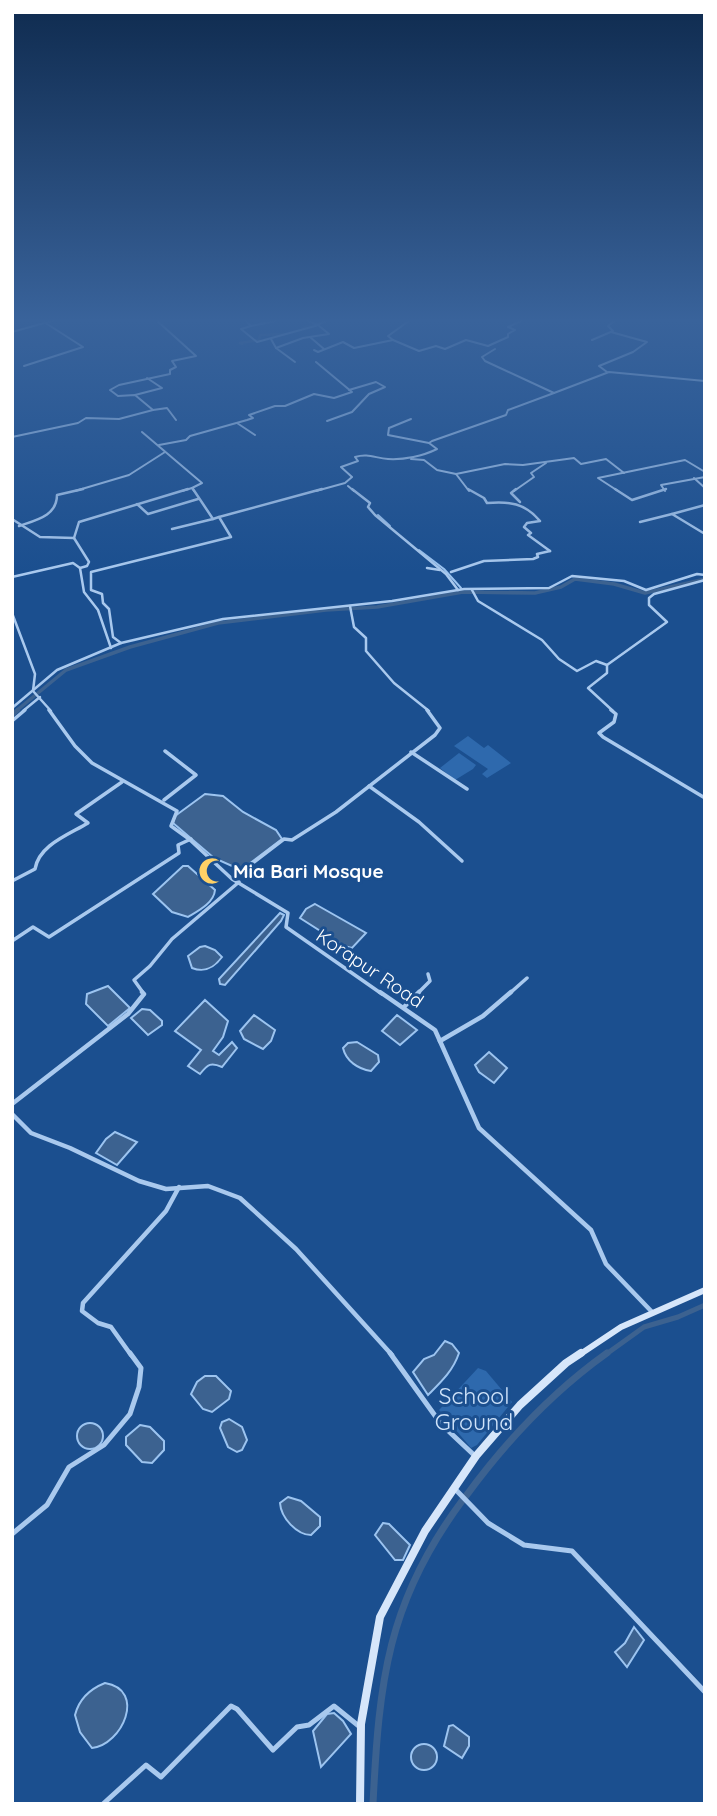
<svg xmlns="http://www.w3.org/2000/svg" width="717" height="1816" font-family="Quicksand,sans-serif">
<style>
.green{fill:#2e69ad}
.water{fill:#3c6290;stroke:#9cc4f0;stroke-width:2}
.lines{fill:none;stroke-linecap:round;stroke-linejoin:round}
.stream{stroke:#9cc4f0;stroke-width:2}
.canal-far4{stroke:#3c6290;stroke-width:2.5}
.canal-far3{stroke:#3c6290;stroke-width:3.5}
.canal-far2{stroke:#3c6290;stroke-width:4.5}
.canal-far1{stroke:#3c6290;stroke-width:5}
.canal{stroke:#3c6290;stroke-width:7}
.minor-far4{stroke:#a9c9ee;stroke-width:2}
.minor-far3{stroke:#a9c9ee;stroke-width:2.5}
.minor-far2{stroke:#a9c9ee;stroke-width:3.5}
.minor-far1{stroke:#a9c9ee;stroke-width:4.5}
.minor{stroke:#a9c9ee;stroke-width:5}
.secondary-far1{stroke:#d6e6fa;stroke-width:6}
.secondary{stroke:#d6e6fa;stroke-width:8}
.minor-bridge{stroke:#a9c9ee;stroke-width:2}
.labels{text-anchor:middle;stroke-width:6;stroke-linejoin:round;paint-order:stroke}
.poi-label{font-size:19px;font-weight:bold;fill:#fff;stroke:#1b4f8f;text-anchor:start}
.street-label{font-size:19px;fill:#fff;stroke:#1b4f8f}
.near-park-label{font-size:23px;fill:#cfe3fa;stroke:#1b4f8f}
</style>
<rect width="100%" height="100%" fill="#1b4f8f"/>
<g class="green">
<polygon points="468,736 484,748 488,745 511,763 487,778 482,774 488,769 454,746"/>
<polygon points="459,753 476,765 473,769 455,780 440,768"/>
<polygon points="478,1368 486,1371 512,1402 477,1445 471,1448 439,1410"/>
</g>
<g class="water">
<polygon points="205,794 223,796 243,812 276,830 282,839 241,870 214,858 173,823 175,816"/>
<path d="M183,866H188L215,890C214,903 198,911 188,917L172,912L153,894Z"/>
<polygon points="315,904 366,933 352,948 344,946 300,918 306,909"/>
<polygon points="280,913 284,915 281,921 225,985 220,984 219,979"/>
<path d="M205,946L215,950L222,957C214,968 205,973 192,968L188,956L200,947Z"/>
<polygon points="108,986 130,1008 108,1026 86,1004 87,994"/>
<path d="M205,1000L228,1021L223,1037L213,1051L219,1055L232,1042L237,1048L222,1067C211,1062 208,1064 200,1074L188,1066L201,1050L175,1031Z"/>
<polygon points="142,1009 150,1010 162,1021 162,1025 148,1035 131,1018"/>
<polygon points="254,1015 275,1030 271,1041 263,1049 244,1039 240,1031"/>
<polygon points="397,1015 417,1030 400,1045 382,1031"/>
<path d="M357,1042L378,1055L379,1062L371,1071C358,1069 346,1061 343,1048L348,1043Z"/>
<polygon points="489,1052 507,1068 494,1083 479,1072 475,1065"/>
<polygon points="115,1132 137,1142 117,1165 96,1153 106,1139"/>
<path d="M445,1341L452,1344L459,1353C453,1371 441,1382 428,1395L413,1372L424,1359L434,1355Z"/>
<polygon points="205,1376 216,1376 231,1391 229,1399 212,1412 203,1409 191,1394 197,1382"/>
<polygon points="229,1419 242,1427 247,1440 242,1450 237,1452 228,1447 220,1428 222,1422"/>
<circle cx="90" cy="1436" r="13"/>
<polygon points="140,1425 150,1427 164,1441 164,1450 152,1463 142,1462 126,1445 126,1437"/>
<path d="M288,1497L301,1501L320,1517V1526L311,1535C297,1535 281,1518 280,1503Z"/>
<polygon points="383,1523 389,1524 410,1545 403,1560 395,1560 375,1535"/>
<polygon points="634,1627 644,1640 627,1667 615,1652 625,1643"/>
<path d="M105,1683C147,1690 122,1745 92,1748L80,1732L75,1715C79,1699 90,1689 105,1683Z"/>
<polygon points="334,1713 343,1721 351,1734 321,1767 313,1731 327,1714"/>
<polygon points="453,1725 469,1737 469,1746 462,1758 444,1746 449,1726"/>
<circle cx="424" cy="1757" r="13"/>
</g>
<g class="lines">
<g class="stream">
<polyline points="378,515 390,526"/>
<polyline points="419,550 444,569 461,588"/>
</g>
<g class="canal-far4">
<polyline points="303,328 330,318"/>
<polyline points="242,344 240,343 259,340 260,335 285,334"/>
</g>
<polyline class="canal-far3" points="16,711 66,670 130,647 218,623 326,610 377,607 463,592 535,593 561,587 575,579 614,584 645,593 705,579"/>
<polyline class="canal-far2" points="12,715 18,710"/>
<polyline class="canal-far1" points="605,1355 644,1327 678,1317 705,1305"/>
<g class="canal">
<path d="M466,1496C507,1440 551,1393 607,1353"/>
<path d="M373,1804C379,1682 387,1602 462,1501"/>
</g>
<g class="minor-far4">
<polyline points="220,318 229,318"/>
<polyline points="243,318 251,326 241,329 257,342 315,326 332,318"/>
<polyline points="294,320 303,318 315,324"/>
<polyline points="251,326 289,318"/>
<polyline points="12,332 62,318"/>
<polyline points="310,337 324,349"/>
<polyline points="271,339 276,348 303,338 329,334 318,325"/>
<polyline points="393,340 419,351 436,346 445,349 466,340 488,346 508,337 508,334 515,330 508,327 527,318"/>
<polyline points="592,340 613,331 608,326 618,318"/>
<polyline points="276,348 295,362"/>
<polyline points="495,349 482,357 485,361 554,393 609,372 705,381"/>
<polyline points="314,350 318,352 343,342 354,348 393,340 388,336 413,318"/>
<polyline points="24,366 83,347 44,322"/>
<polyline points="607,372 599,366 633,352 647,342 611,332"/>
<polyline points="135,395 162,388 147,378"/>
<polyline points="153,410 167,408 176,420"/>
<polyline points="411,419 389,428 388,435 429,443"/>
<polyline points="327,421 352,412 369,394 385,387 376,382 349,390"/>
<polyline points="237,423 255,435"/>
<polyline points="142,432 202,483 192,488 194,491"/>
<polyline points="12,437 78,423 86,418 119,419 153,410 135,395 118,396 110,390 119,385 170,374 170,370 176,367 172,361 196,356 154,318"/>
<polyline points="159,445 186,440 190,436 247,420 253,418 249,415 275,406 285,406 314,394 334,398 352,392 316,362"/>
<polyline points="411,459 424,460 437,470 456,474 505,464 523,465 574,458 581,464 606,459 624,473"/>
<polyline points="456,474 469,491"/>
<polyline points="694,478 705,488"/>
<polyline points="348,486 354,491"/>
<polyline points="75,491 129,475 165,452"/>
<polyline points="182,491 192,488"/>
<path d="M316,491L345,483L352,477L341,467L358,461L355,457C368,453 375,458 388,459C404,460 423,456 437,449L429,443L432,441L506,415L508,410L554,393"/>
<polyline points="514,491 534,477 531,473 546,463"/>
<polyline points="618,491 598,478 685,460 705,472"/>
<polyline points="665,491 661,485 705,477"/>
</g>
<g class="minor-far3">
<polyline points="193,489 213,519 219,517"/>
<polyline points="352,489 370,503 368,507 375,515 446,574 458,590"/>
<path d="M468,489L484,498L487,503C509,501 525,503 540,521L527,523L524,527L531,533L528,535L550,551"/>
<polyline points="516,489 511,493 520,502"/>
<polyline points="615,489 632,500 666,489"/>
<polyline points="137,504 148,514 198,499"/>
<polyline points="705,505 672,514 705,534"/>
<polyline points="12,519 40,537 74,538 89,562 87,566 80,568 84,592 98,610 111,648"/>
<polyline points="640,522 672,514"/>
<path d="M19,526C36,520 57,516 57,495L83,489"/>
<polyline points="172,529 213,519"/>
<polyline points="74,538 79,522 188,489"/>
<polyline points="427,568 440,570"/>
<polyline points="451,572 484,561 533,559 538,557 537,554 550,551"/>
<polyline points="12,577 73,563 80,568"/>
<polyline points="472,590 478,601 542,640 559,659 577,671 596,661 607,665"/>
<polyline points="350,606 354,627 366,638 366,651 394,683 429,711"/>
<polyline points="12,613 35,674 33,691 51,711"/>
<polyline points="121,643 113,637 109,609 103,603 102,594 91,590 91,572 231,537 219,517 322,489"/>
<polyline points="12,708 57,670 121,643 223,619 392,601 464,589 549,588 572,576 624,581 646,590 697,574 705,575"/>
<polyline points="23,711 40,697"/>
<polyline points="613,711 588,688 607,673 607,665 667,622 649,605 649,598 654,594 705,580"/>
</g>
<g class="minor-far2">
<polyline points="49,710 75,746 92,763 177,811 171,826 189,839 232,879 288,913 286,927 382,994"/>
<polyline points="611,710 616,714 614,722 599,733 603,737 705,798"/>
<polyline points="12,721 25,710"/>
<polyline points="411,752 467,789"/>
<polyline points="369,786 419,822 462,861"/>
<polyline points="164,800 196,775 165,751"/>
<polyline points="233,878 284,839 292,840 336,812 435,735 440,728 427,710"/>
<path d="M12,881L35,869C39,845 68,835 88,823L76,814L122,782"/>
<polyline points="12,941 33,927 49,937 179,853 178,845 191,839"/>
<polyline points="144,994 134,980 150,966 172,939 239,882"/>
<polyline points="417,994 430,981 428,974"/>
<polyline points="509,994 527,978"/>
</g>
<g class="minor-far1">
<polyline points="380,992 435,1030 479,1128 591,1230 606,1264 653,1313"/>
<polyline points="404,1007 419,992"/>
<polyline points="440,1041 483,1016 511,992"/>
<polyline points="12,1104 128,1014 144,994 142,992"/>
<polyline points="12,1114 31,1133 70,1148 139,1181 166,1189 208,1186 240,1198 296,1249 392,1355"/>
<polyline points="131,1355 111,1327 98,1323 82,1311 83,1303 166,1211 179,1187"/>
</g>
<g class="minor">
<polyline points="390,1353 441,1424 474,1455"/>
<polyline points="456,1490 488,1523 524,1545 572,1551 705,1692"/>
<polyline points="12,1534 47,1505 69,1467 104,1445 130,1414 139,1387 141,1368 130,1353"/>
<polyline points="103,1804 146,1765 161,1777 231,1706 237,1709 273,1750 297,1727 309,1725 334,1706 360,1727"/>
</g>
<polyline class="secondary-far1" points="579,1355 621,1327 705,1290"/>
<polyline class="secondary" points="360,1804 361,1724 380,1617 425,1531 476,1456 520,1405 566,1363 581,1353"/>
<polyline class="minor-bridge" points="315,324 318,325"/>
</g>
<linearGradient id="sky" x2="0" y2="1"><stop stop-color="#0f2b4f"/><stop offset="0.56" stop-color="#39639b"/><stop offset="1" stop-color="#39639b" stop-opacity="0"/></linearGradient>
<rect width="717" height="572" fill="url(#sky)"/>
<defs>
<symbol id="mosque-bare" viewBox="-9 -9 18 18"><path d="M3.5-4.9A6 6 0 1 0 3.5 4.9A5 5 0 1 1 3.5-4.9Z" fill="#ffd166" stroke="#1b4f8f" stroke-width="2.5" paint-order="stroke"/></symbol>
</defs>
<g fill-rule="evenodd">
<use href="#mosque-bare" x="193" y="852" width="38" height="38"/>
</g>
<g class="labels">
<g class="poi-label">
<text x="233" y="878">Mia Bari Mosque</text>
</g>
<g class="street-label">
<text transform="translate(370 968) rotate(34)" y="7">Korapur Road</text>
</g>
<g class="near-park-label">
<text x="474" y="1404">School<tspan x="474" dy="26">Ground</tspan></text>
</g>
</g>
<rect width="717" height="1816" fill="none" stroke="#ffffff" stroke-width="28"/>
</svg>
